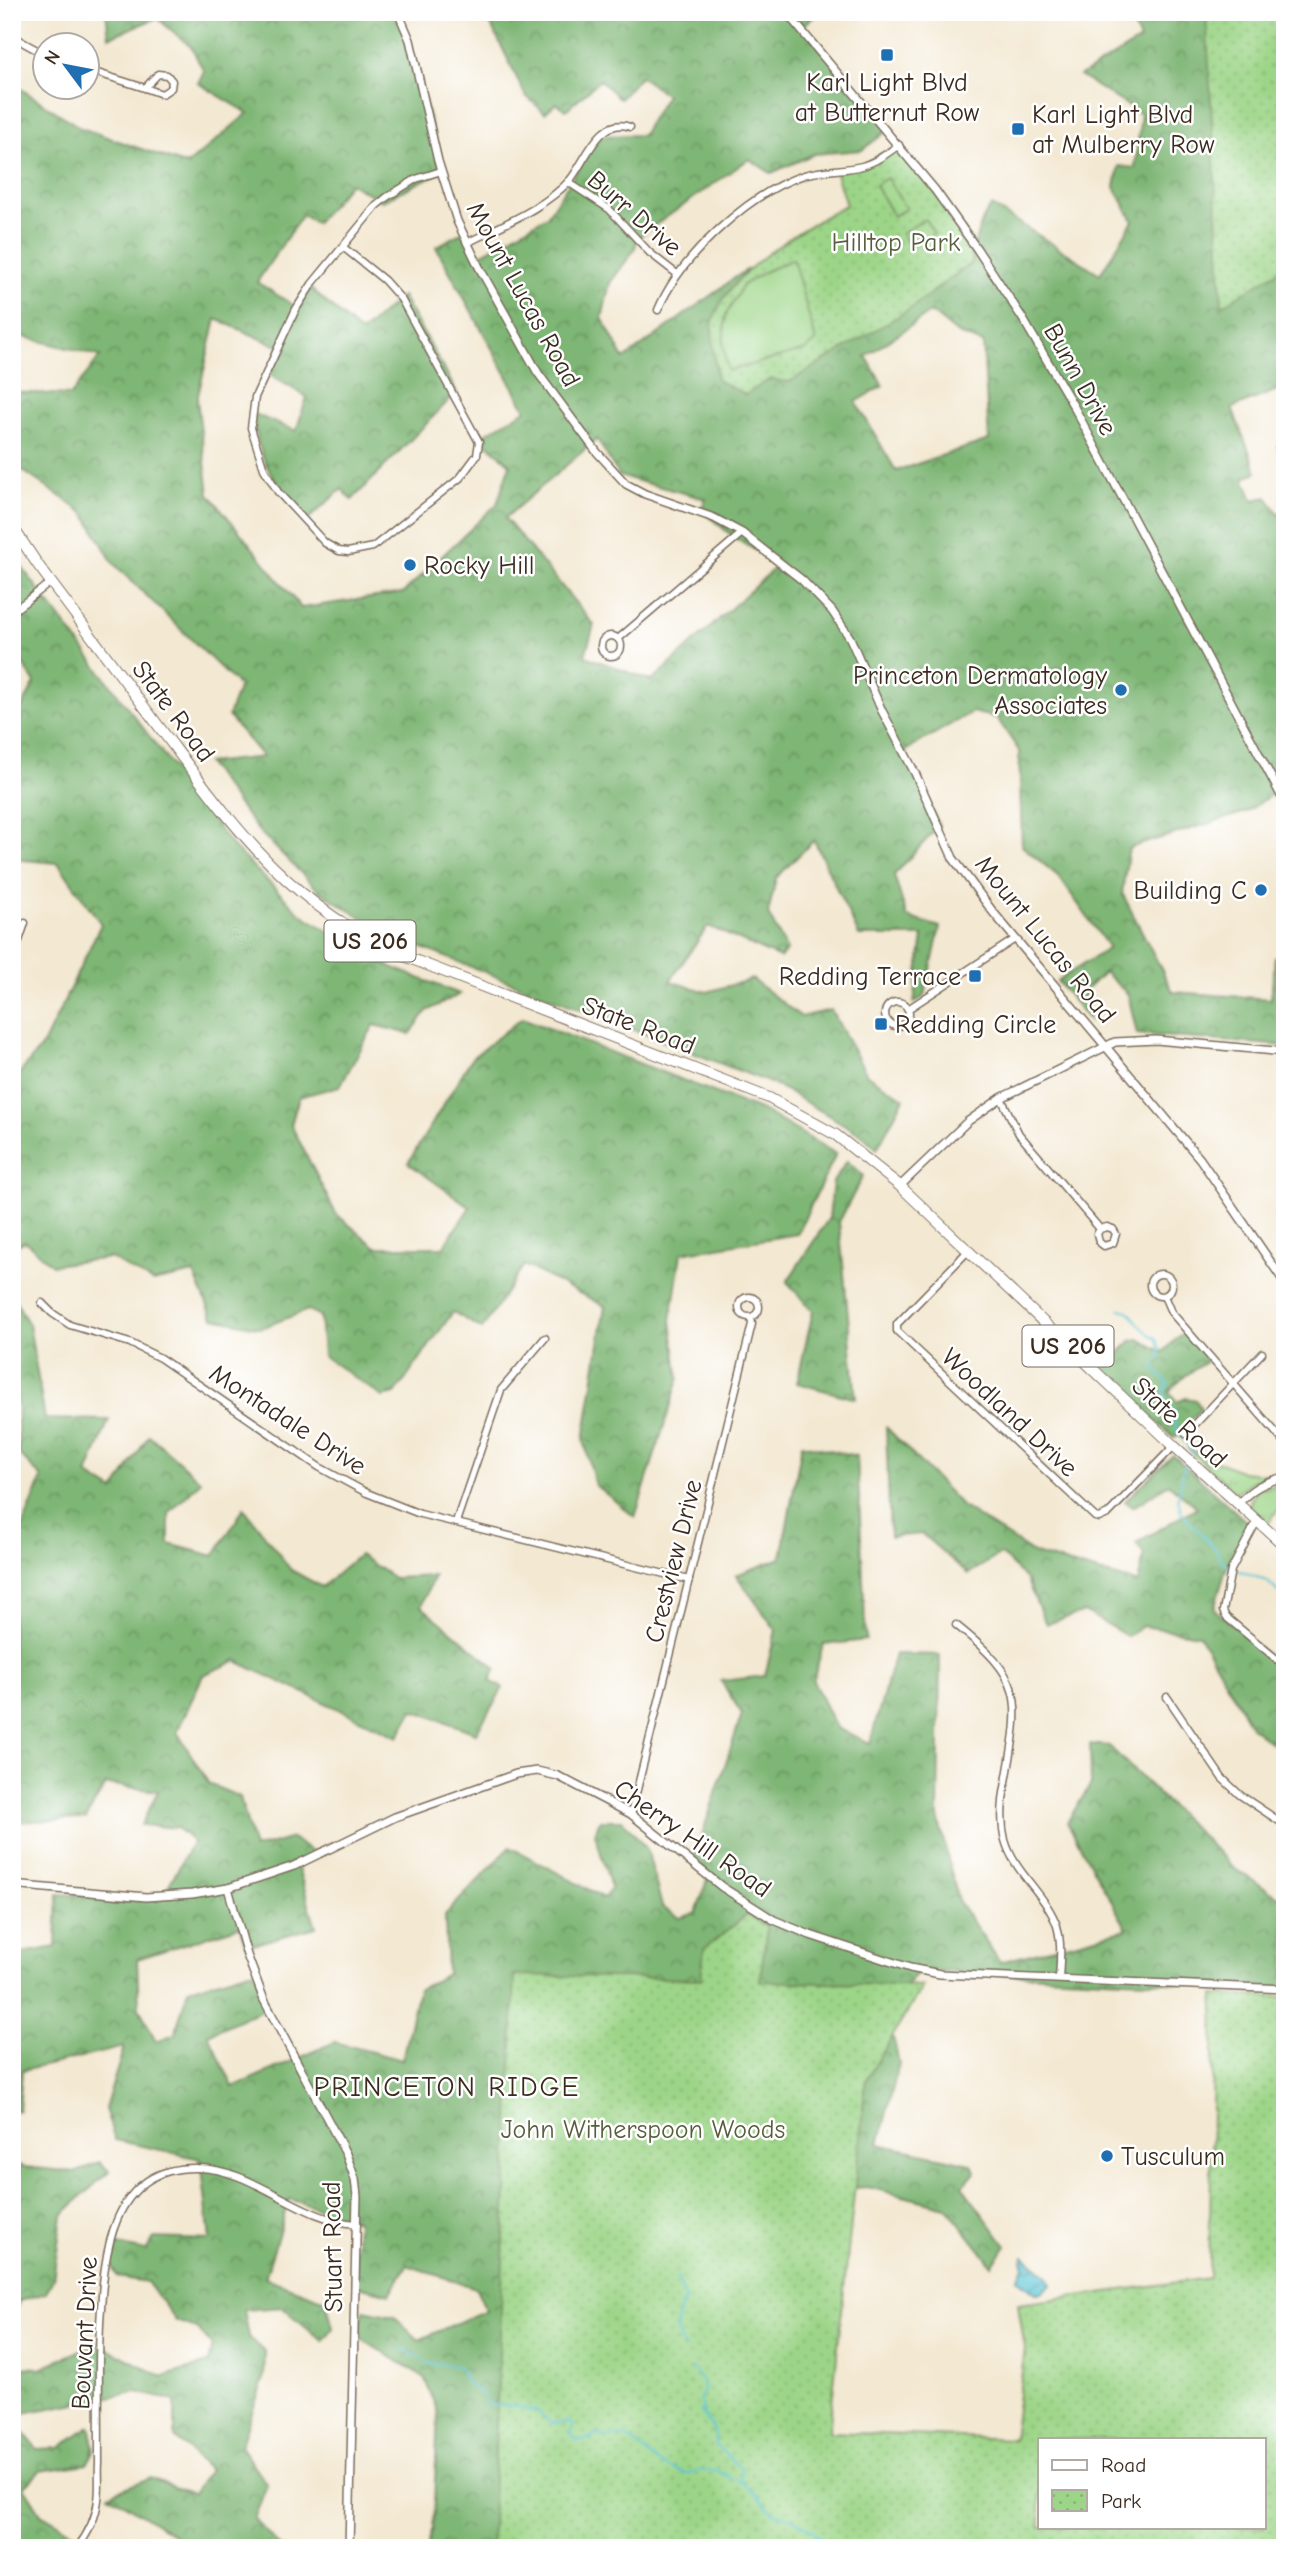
<svg xmlns="http://www.w3.org/2000/svg" width="1297" height="2560" font-family="'Comic Neue',sans-serif">
<style>
.grass{fill:url(#grass-tufts);stroke:#6c8053;stroke-width:2}
.forest{fill:url(#forest-crowns);stroke:#5c7049;stroke-width:2;fill-rule:evenodd}
.park{fill:url(#park-dots);stroke:#6c8053;stroke-width:2;fill-rule:evenodd}
.pitch{fill:#9dd588;stroke:#6c8053;stroke-width:2}
.water{fill:url(#water-waves);stroke:#4a7678;stroke-width:2}
.lines{fill:none;stroke-linecap:round;stroke-linejoin:round}
.stream{stroke:#58c3d3;stroke-width:2}
.minor-casing{stroke:#7b6c5d;stroke-width:9}
.tertiary-casing{stroke:#7b6c5d;stroke-width:10}
.trunk-casing{stroke:#7b6c5d;stroke-width:12}
.minor{stroke:#fff;stroke-width:6}
.tertiary{stroke:#fff;stroke-width:7}
.trunk{stroke:#fff;stroke-width:10}
.poi-dot{fill:#1f6fb2;stroke:#fff;stroke-width:2.5}
.labels{text-anchor:middle;stroke-width:5;stroke-linejoin:round;paint-order:stroke}
.shield{fill:#fff;stroke:#766a62;stroke-width:2}
.shield-label{font-size:24px;font-weight:bold;fill:#3b2a1e}
.poi-label{font-size:26px;fill:#3b2a1e;stroke:#fff;text-anchor:start}
.street-label{font-size:26px;fill:#3b2a1e;stroke:#fff}
.park-label{font-size:26px;fill:#585d3e;stroke:#fff}
.neighbourhood-label{font-size:28px;letter-spacing:2px;fill:#3b2a1e;stroke:#fff}
</style>
<defs>
<pattern id="grass-tufts" width="24" height="20" patternUnits="userSpaceOnUse" patternTransform="scale(1.75)"><rect width="24" height="20" fill="#9dd588"/><path d="M3 7l-1-3M5 7V3M7 7l1-3M15 17l-1-3M17 17v-4M19 17l1-3" fill="none" stroke="#88b775"/></pattern>
<pattern id="forest-crowns" width="20" height="18" patternUnits="userSpaceOnUse" patternTransform="scale(1.75)"><rect width="20" height="18" fill="#7eb674"/><path d="M2 6a3 3 0 1 1 6 0M12 15a3 3 0 1 1 6 0" fill="none" stroke="#68945f"/></pattern>
<pattern id="park-dots" width="8" height="8" patternUnits="userSpaceOnUse" patternTransform="scale(1.75)"><rect width="8" height="8" fill="#9dd588"/><path d="M2 2h.1M6 6h.1" fill="none" stroke="#88b775" stroke-width="1.8" stroke-linecap="round"/></pattern>
<pattern id="water-waves" width="16" height="10" patternUnits="userSpaceOnUse" patternTransform="scale(1.75)"><rect width="16" height="10" fill="#58c3d3"/><path d="M0 5q4-4 8 0t8 0" fill="none" stroke="#4a9fab"/></pattern>
</defs>
<rect width="100%" height="100%" fill="#fff"/>
<filter id="ink" filterUnits="userSpaceOnUse"><feTurbulence type="fractalNoise" baseFrequency=".0143" numOctaves="2"/><feDisplacementMap in="SourceGraphic" scale="14" xChannelSelector="R" yChannelSelector="G"/><feConvolveMatrix kernelMatrix="1 2 1 2 8 2 1 2 1" color-interpolation-filters="sRGB"/></filter>
<filter id="wash" filterUnits="userSpaceOnUse"><feTurbulence type="fractalNoise" baseFrequency=".00686" numOctaves="4" result="noise"/><feDisplacementMap in="SourceGraphic" scale="28" xChannelSelector="R" yChannelSelector="G"/><feGaussianBlur stdDeviation="1.57" result="paint"/><feColorMatrix in="noise" values="0 0 0 0 0 0 0 0 0 0 0 0 0 0 0 0 0 1.4 0 .05"/><feComposite in="paint" operator="in"/></filter>
<g filter="url(#wash)">
<rect width="100%" height="100%" fill="#f3e8d1"/>
<g class="grass">
<polygon points="1187,1448 1242,1472 1271,1475 1251,1482 1236,1493"/>
<polygon points="1285,1482 1285,1501 1268,1523 1251,1508 1250,1501 1258,1490"/>
</g>
<g class="forest">
<path d="M106,12H396L401,18L444,170L382,201L350,183L316,223L302,215L257,282L296,307L310,288L361,333L402,296L457,392L352,500L342,489L306,521C278,486 256,462 254,414L296,431L307,397L268,374L280,347L216,319L197,400L209,494L301,608L403,593L497,504L510,464L480,437L526,410L436,247L466,230L479,255L547,216L600,136L642,135L666,95L640,76L620,99L600,80L566,110L556,103L545,113L525,95L485,12H819L802,27L891,128L862,150L814,154L771,173L749,159L637,238L635,249L610,283L602,318L624,359L747,269L728,293L745,394L770,379L789,381L910,309L972,263C974,244 979,220 992,206L1100,274L1133,221L1115,187L1119,166L1135,168L1141,114L1080,76L1140,40L1128,12H1285V387L1232,408L1257,472L1244,478L1253,500L1267,497L1279,514L1285,512V702L1280,730L1285,740V786L1246,812L1129,848L1122,893L1173,992L1271,999L1275,957L1285,956V1046L1137,1034L1128,994L1104,972L1085,991L1089,1020L1057,981L1109,948L1059,877L1022,846L1019,751L997,718L972,712L905,751L939,826L894,875L907,917L940,927L925,996L914,1003L923,936H859L814,840L776,878L768,914L787,950L780,958L708,926L670,981L707,992L752,979L801,1017L831,1010L867,1075L904,1098L877,1149L862,1135L776,1085L389,935L318,890L256,828L207,763L263,757L228,716L239,686L113,563L85,514L12,463V392L71,395L100,356L12,334V83L81,128L187,165L248,113L198,83L204,71L191,47L157,18L109,37ZM931,312L958,334L983,343L989,440L896,471L856,402L883,386L866,356ZM597,439L619,476L706,499L701,510L736,539L779,564L652,681L585,656L594,625L505,518Z"/>
<polygon points="12,554 233,847 300,913 376,961 460,994 427,1011 410,1034 374,1025 340,1086 299,1097 291,1125 336,1214 376,1247 443,1247 470,1207 408,1163 472,1058 522,1018 765,1112 836,1154 797,1234 681,1253 671,1320 679,1379 635,1517 595,1485 584,1440 605,1306 524,1265 482,1329 453,1312 395,1394 383,1397 323,1356 320,1316 308,1310 261,1328 213,1318 194,1273 153,1282 110,1258 52,1265 25,1241 12,1248 12,1083 44,1043 101,924 58,863 12,859 12,752 19,744 13,723 35,683 12,647"/>
<polygon points="847,1161 863,1176 839,1222 856,1399 797,1383 813,1311 787,1282 829,1218 833,1182"/>
<polygon points="12,1294 29,1325 45,1419 109,1420 87,1474 114,1491 149,1435 201,1481 169,1513 169,1544 214,1556 244,1508 291,1570 322,1587 359,1555 394,1578 434,1576 421,1606 496,1668 490,1681 503,1688 476,1733 413,1710 398,1737 236,1661 203,1675 177,1732 209,1784 240,1797 254,1849 292,1838 316,1855 297,1865 316,1927 247,1946 240,1926 137,1959 139,2008 156,2041 175,2034 188,1989 254,1970 268,2007 208,2034 233,2087 335,2042 402,2060 418,1990 447,1974 445,1915 510,1847 604,1898 611,1888 595,1833 600,1820 622,1820 647,1849 662,1907 680,1918 696,1913 709,1874 693,1862 742,1714 721,1681 765,1676 776,1630 736,1575 781,1558 802,1444 857,1456 866,1640 823,1645 813,1681 836,1728 870,1743 895,1654 940,1655 938,1817 958,1900 1000,1962 1127,1929 1067,1822 1091,1784 1090,1744 1109,1746 1235,1869 1285,1901 1285,1988 921,1970 879,2010 893,2037 899,2063 879,2144 972,2164 975,2172 962,2186 1006,2246 992,2265 946,2207 868,2187 834,2189 816,2365 839,2477 1040,2527 1264,2527 1285,2548 427,2548 433,2527 438,2413 424,2377 361,2339 363,2310 394,2316 419,2340 486,2310 476,2288 407,2265 390,2294 354,2285 357,2221 289,2199 265,2278 326,2300 333,2328 323,2341 283,2307 244,2310 249,2337 265,2352 264,2378 240,2446 267,2485 254,2519 281,2548 180,2548 176,2536 109,2494 150,2478 193,2494 209,2470 175,2437 175,2401 136,2392 23,2413 20,2428 37,2449 59,2448 90,2426 95,2449 87,2464 40,2471 24,2487 41,2514 87,2540 80,2548 12,2548 12,2367 41,2368 97,2343 163,2377 208,2363 212,2346 198,2329 176,2321 147,2282 118,2277 110,2264 117,2245 146,2251 154,2238 210,2240 201,2159 115,2140 105,2109 124,2047 22,2071 19,2110 12,2111 12,1955 56,1947 58,1894 161,1899 193,1842 177,1828 141,1825 158,1791 106,1784 85,1819 12,1822 12,1553 42,1478 19,1454 16,1373 12,1374"/>
<polygon points="1184,1332 1208,1360 1185,1376 1169,1391 1177,1402 1186,1398 1196,1400 1201,1409 1174,1438 1103,1371 1131,1341 1139,1339 1163,1352"/>
<polygon points="886,1427 963,1507 1035,1554 1138,1583 1144,1555 1136,1543 1197,1507 1169,1484 1133,1507 1125,1501 1173,1455 1250,1525 1226,1569 1214,1609 1285,1671 1285,1753 1252,1728 1199,1635 1143,1626 1127,1636 1085,1612 1046,1624 1026,1579 1001,1554 968,1574 922,1534 890,1537"/>
<polygon points="100,2162 109,2171 62,2215 53,2279 46,2293 19,2301 12,2319 12,2163 25,2167 76,2172"/>
</g>
<g class="park">
<polygon points="1206,12 1285,12 1285,267 1222,306"/>
<path d="M899,145L974,244L972,262L910,309L789,382L770,379L745,395L717,380C716,367 710,331 713,321C727,272 804,227 846,205L835,170L861,166Z"/>
<path d="M747,1915L767,1927L760,1981L923,1986L866,2080L829,2432L1013,2439L1025,2349L1018,2304L1209,2278L1214,1995L1285,1997V2548H491L515,1975L701,1979L704,1949ZM1264,2439V2527H1040V2439Z"/>
</g>
<g class="pitch">
<polygon points="887,178 906,209 893,216 875,185"/>
<polygon points="925,219 934,233 910,247 902,233"/>
<polygon points="793,259 816,341 806,350 728,371 723,343 726,315 743,285 764,272"/>
</g>
<polygon class="water" points="1024,2256 1045,2273 1052,2283 1041,2293 1036,2293 1018,2279 1024,2267 1022,2260"/>
<g class="lines">
<g class="stream">
<path d="M1119,1309L1128,1311C1138,1321 1144,1333 1156,1338L1160,1348V1357L1155,1361L1154,1369L1169,1384L1165,1388V1403L1176,1413C1170,1429 1185,1442 1194,1454"/>
<polyline points="1185,1464 1178,1498 1181,1512 1217,1551 1218,1556 1230,1567"/>
<polyline points="1235,1569 1267,1581 1285,1599"/>
<path d="M677,2278L686,2299C674,2315 674,2332 685,2349"/>
<path d="M402,2348L430,2364L459,2366L467,2383L485,2396L486,2403C496,2407 504,2405 515,2406C523,2408 528,2411 537,2411L551,2423L569,2422L573,2426L571,2434L576,2440H585L596,2434L604,2437L621,2436L630,2439L657,2462L685,2474L700,2470L717,2471L745,2484L773,2512L794,2518L835,2548"/>
<path d="M692,2368L702,2381L705,2389L700,2399L703,2408L700,2411C709,2420 717,2434 716,2446L741,2468V2483"/>
</g>
</g>
</g>
<g filter="url(#ink)">
<g class="lines">
<defs>
<g id="minor">
<polyline points="12,34 24,43 46,55"/>
<polyline points="88,70 145,88"/>
<polygon points="158,74 167,75 172,81 171,88 162,94 145,88"/>
<polyline points="568,182 609,209 650,253 677,274"/>
<path d="M467,243C501,225 544,209 570,180C586,161 599,116 630,127"/>
<polyline points="343,247 384,280 401,299 479,442 477,455 460,478 373,547 348,552 339,551 325,543 278,492 264,469 251,428 255,397 296,309 312,284 376,206 387,197 416,179 441,171"/>
<path d="M658,310C680,257 749,193 804,175C823,169 843,171 862,166C876,162 888,153 899,145"/>
<polyline points="1285,438 1279,448 1285,455"/>
<polyline points="12,612 51,582"/>
<circle cx="611" cy="646" r="10"/>
<polyline points="618,639 742,533"/>
<polyline points="12,961 25,923"/>
<circle cx="897" cy="1014" r="12"/>
<polyline points="908,1009 1015,939"/>
<polyline points="1001,1098 1019,1134 1100,1229 1097,1234 1099,1242 1104,1246 1113,1243 1116,1234 1113,1229 1107,1227 1100,1229"/>
<polyline points="968,1251 897,1324 897,1331 1095,1517 1099,1518 1108,1514 1174,1446"/>
<circle cx="1161" cy="1285" r="11"/>
<polyline points="1164,1296 1171,1312 1285,1443"/>
<circle cx="749" cy="1307" r="10"/>
<polyline points="42,1303 52,1313 70,1325 130,1343 160,1358 319,1467 367,1493 420,1514 689,1580"/>
<polyline points="1186,1434 1262,1353"/>
<polyline points="1257,1521 1231,1570 1223,1611 1226,1617 1285,1666"/>
<polyline points="456,1522 501,1390 545,1338"/>
<path d="M956,1625C1026,1681 1021,1698 1006,1782C1002,1801 1000,1820 1005,1840C1014,1873 1046,1894 1057,1926C1062,1943 1060,1962 1059,1979"/>
<polyline points="1167,1697 1222,1778 1240,1795 1285,1825"/>
<polyline points="631,1814 752,1324 751,1317"/>
<path d="M77,2548C88,2534 96,2518 98,2500C100,2487 98,2475 99,2463C99,2416 98,2370 100,2324C104,2259 108,2166 197,2168C253,2168 300,2221 357,2224"/>
</g>
<g id="tertiary">
<polyline points="398,12 410,40 438,161 457,221 479,267 538,373 596,451 626,484 645,494 714,518 742,533 802,580 832,611 850,638 882,711 915,773 953,858 993,912 1200,1159 1285,1283"/>
<polyline points="786,12 935,190 977,249 1023,319 1074,407 1285,803"/>
<polyline points="900,1186 967,1122 1001,1098 1115,1042 1156,1040 1285,1052"/>
<path d="M1238,1504C1252,1488 1264,1482 1285,1477"/>
<polyline points="12,1885 146,1897 192,1894 228,1888 294,1866 395,1817 516,1774 537,1771 558,1776 631,1814 722,1887 774,1920 810,1935 910,1968 940,1974 1285,1989"/>
<polyline points="228,1888 247,1955 264,2000 346,2154 355,2179 357,2196 349,2548"/>
</g>
<path id="trunk" d="M12,526L38,565C81,622 123,679 166,736C237,830 288,903 399,954L769,1098L836,1135L900,1186L1174,1446L1285,1546"/>
</defs>
<use href="#minor" class="minor-casing"/>
<use href="#tertiary" class="tertiary-casing"/>
<use href="#trunk" class="trunk-casing"/>
<use href="#minor" class="minor"/>
<use href="#tertiary" class="tertiary"/>
<use href="#trunk" class="trunk"/>
</g>
</g>
<g class="poi-dot">
<rect x="880" y="48" width="14" height="14" rx="3.5"/>
<rect x="1011" y="122" width="14" height="14" rx="3.5"/>
<circle cx="410" cy="565" r="7"/>
<circle cx="1121" cy="690" r="7"/>
<circle cx="1261" cy="890" r="7"/>
<rect x="968" y="969" width="14" height="14" rx="3.5"/>
<rect x="874" y="1017" width="14" height="14" rx="3.5"/>
<circle cx="1107" cy="2156" r="7"/>
</g>
<g class="labels">
<g class="shield">
<rect x="324.5" y="920.5" width="91" height="41" rx="5"/>
<rect x="1022.5" y="1325.5" width="91" height="41" rx="5"/>
</g>
<g class="shield-label">
<text x="370" y="949">US 206</text>
<text x="1068" y="1354">US 206</text>
</g>
<g class="poi-label">
<text x="887" y="91" text-anchor="middle">Karl Light Blvd<tspan x="887" dy="30">at Butternut Row</tspan></text>
<text x="1032" y="123">Karl Light Blvd<tspan x="1032" dy="30">at Mulberry Row</tspan></text>
<text x="424" y="574">Rocky Hill</text>
<text x="1107" y="684" text-anchor="end">Princeton Dermatology<tspan x="1107" dy="30">Associates</tspan></text>
<text x="1247" y="899" text-anchor="end">Building C</text>
<text x="961" y="985" text-anchor="end">Redding Terrace</text>
<text x="895" y="1033">Redding Circle</text>
<text x="1121" y="2165">Tusculum</text>
</g>
<g class="street-label">
<text transform="translate(635 213) rotate(41)" y="9">Burr Drive</text>
<text transform="translate(524 294) rotate(61)" y="9">Mount Lucas Road</text>
<text transform="translate(1081 379) rotate(61)" y="9">Bunn Drive</text>
<text transform="translate(174 711) rotate(53)" y="9">State Road</text>
<text transform="translate(1046 939) rotate(51)" y="9">Mount Lucas Road</text>
<text transform="translate(639 1025) rotate(21)" y="9">State Road</text>
<text transform="translate(1010 1412) rotate(43)" y="9">Woodland Drive</text>
<text transform="translate(288 1419) rotate(33)" y="9">Montadale Drive</text>
<text transform="translate(1180 1422) rotate(43)" y="9">State Road</text>
<text transform="translate(673 1561) rotate(-76)" y="9">Crestview Drive</text>
<text transform="translate(693 1838) rotate(35)" y="9">Cherry Hill Road</text>
<text transform="translate(332 2247) rotate(-91)" y="9">Stuart Road</text>
<text transform="translate(84 2333) rotate(-87)" y="9">Bouvant Drive</text>
</g>
<g class="park-label">
<text x="896" y="251">Hilltop Park</text>
<text x="643" y="2138">John Witherspoon Woods</text>
</g>
<g class="neighbourhood-label">
<text x="447" y="2096">PRINCETON RIDGE</text>
</g>
</g>
<rect width="1297" height="2560" fill="none" stroke="#fff" stroke-width="42"/>
<rect x="1038" y="2438" width="228" height="91" fill="#ffffff" stroke="#b1aaa5" stroke-width="2"/>
<rect x="1052" y="2460" width="35" height="10" fill="#ffffff" stroke="#b1aaa5" stroke-width="2"/>
<text x="1101" y="2472" font-size="21" fill="#3b2a1e">Road</text>
<rect x="1052" y="2490" width="35" height="21" fill="url(#park-dots)" stroke="#b1aaa5" stroke-width="2"/>
<text x="1101" y="2508" font-size="21" fill="#3b2a1e">Park</text>
<g transform="translate(66 66) rotate(302)"><circle r="33" fill="#ffffff" stroke="#b1aaa5" stroke-width="2"/>
<path d="M0-5L12 26L0 18L-12 26Z" fill="#1f6fb2"/>
<text y="-10" font-size="19" font-weight="bold" text-anchor="middle" fill="#3b2a1e">N</text>
</g>
</svg>
